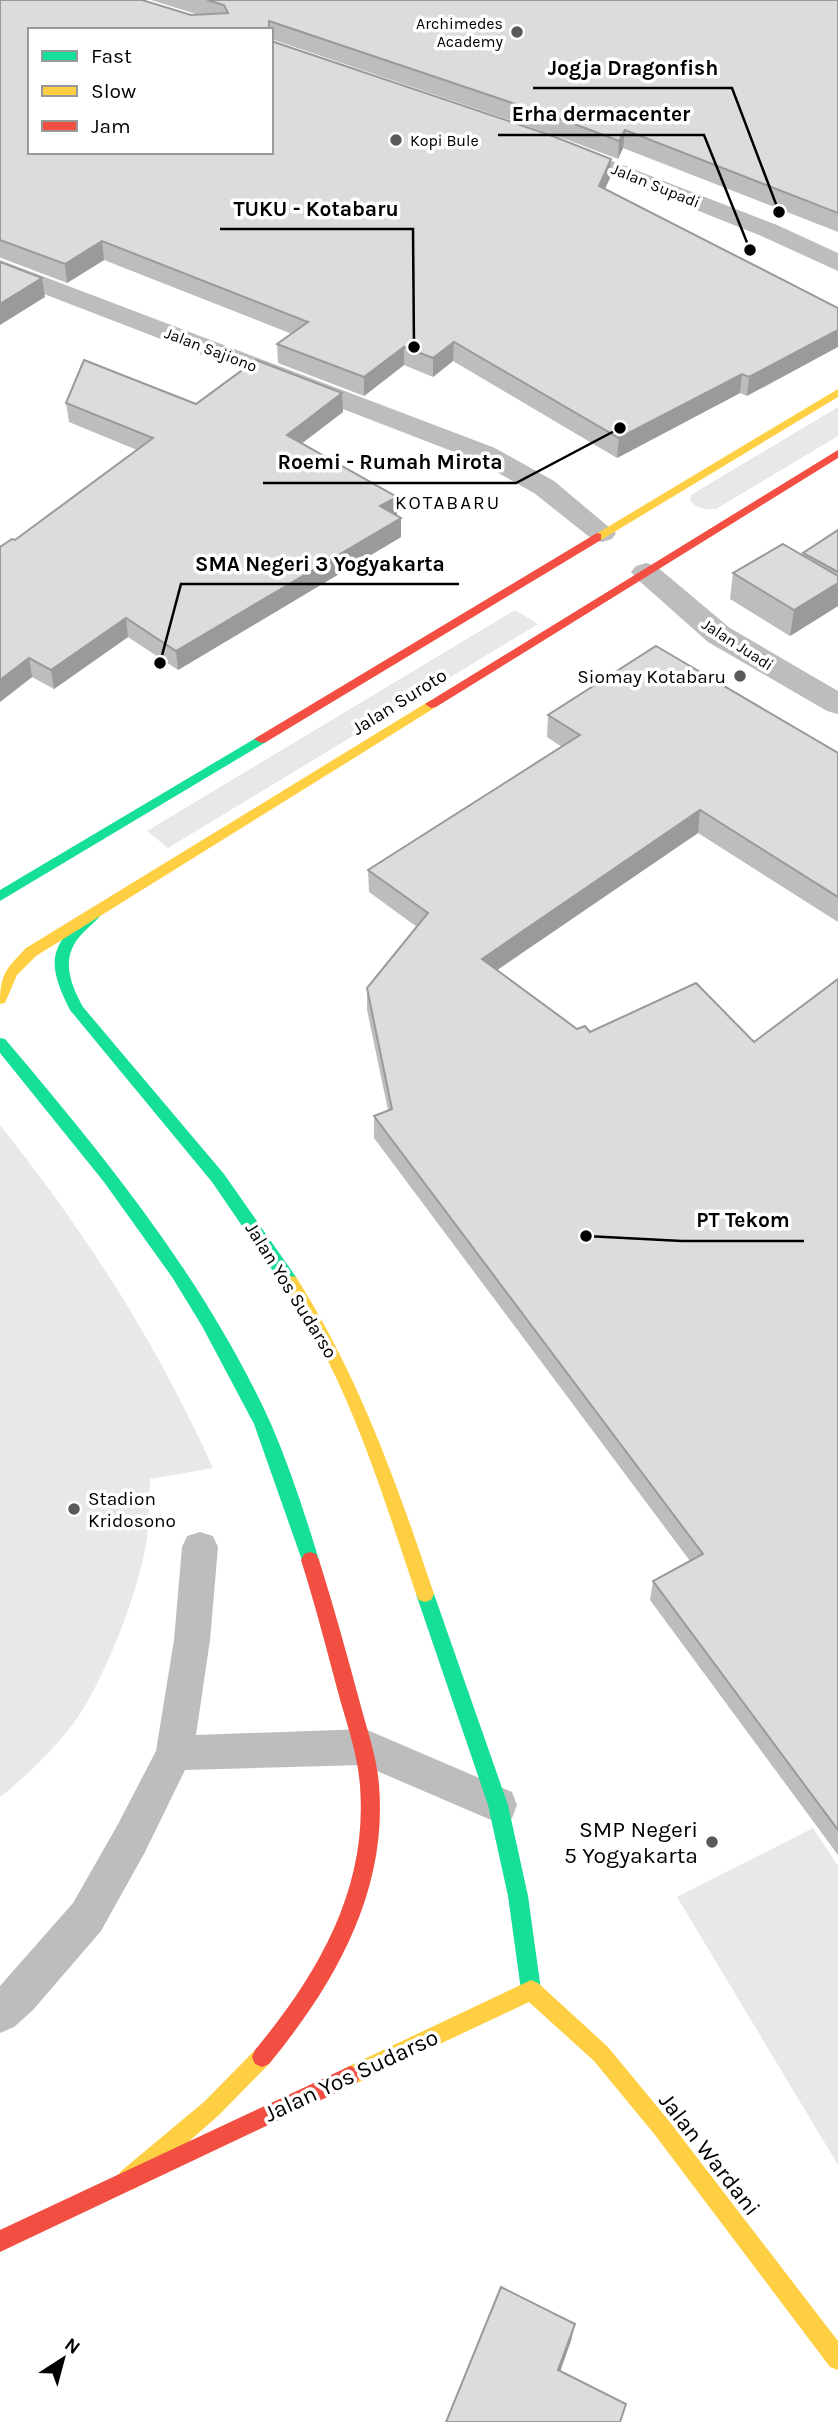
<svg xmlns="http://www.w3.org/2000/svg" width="838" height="2422" font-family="Karla,sans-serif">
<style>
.green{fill:#e8e8e8}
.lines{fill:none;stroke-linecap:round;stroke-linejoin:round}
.lane{fill:#bdbdbd;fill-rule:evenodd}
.street{fill:#bdbdbd;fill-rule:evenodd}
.fast{fill:#16e098;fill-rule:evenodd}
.slow{fill:#ffcf43;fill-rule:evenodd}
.jam{fill:#f24e42;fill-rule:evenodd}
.wall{fill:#bdbdbd}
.shaded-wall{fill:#9a9a9a}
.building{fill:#dcdcdc;stroke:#9a9a9a;stroke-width:2}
.poi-dot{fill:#595959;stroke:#fff;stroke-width:2.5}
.labels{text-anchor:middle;stroke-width:7;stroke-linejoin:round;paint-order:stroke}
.far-poi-label{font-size:16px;fill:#000;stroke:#fff;text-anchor:end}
.far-street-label{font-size:16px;fill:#000;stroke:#fff}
.far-quarter-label{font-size:19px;letter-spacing:2px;fill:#000;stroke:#fff}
.poi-label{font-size:19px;fill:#000;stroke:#fff;text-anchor:end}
.street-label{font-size:19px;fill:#000;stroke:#fff}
.near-poi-label{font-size:23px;fill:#000;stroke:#fff;text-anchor:end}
.near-street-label{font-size:23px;fill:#000;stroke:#fff}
.leader{fill:none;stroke:#000;stroke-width:2.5}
.callout-dot{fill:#000;stroke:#fff;stroke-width:2.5}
.callout-label{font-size:21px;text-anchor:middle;font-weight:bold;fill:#000;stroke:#fff;stroke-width:7;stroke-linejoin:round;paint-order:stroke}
</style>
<rect width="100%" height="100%" fill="#fff"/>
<g class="green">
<path d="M838,407V436L716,509C705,510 698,509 690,501L691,495Z"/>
<polygon points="515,610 538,624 168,848 147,831"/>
<path d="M0,1125C86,1233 156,1342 213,1468L150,1479C149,1498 149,1518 147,1538C139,1591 108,1671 78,1717C60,1743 25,1778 0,1797Z"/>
<polygon points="813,1828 838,1866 838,2165 677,1897"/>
</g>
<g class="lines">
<polygon class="lane" points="200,1532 213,1536 218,1547 210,1640 196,1735 365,1729 512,1792 517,1805 512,1818 498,1823 363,1765 185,1770 145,1852 101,1931 33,2010 14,2027 0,2033 0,1986 73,1903 117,1826 156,1751 174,1640 182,1547 187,1536"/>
<g class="street">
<polygon points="561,141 777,225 838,253 838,271 759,235 553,153 549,148 553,143"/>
<polygon points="0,260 495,448 554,481 616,533 612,539 602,542 592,539 534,493 475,460 0,277"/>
<polygon points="646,563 656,566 730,628 838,691 838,714 827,711 708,642 636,578 631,572 636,566"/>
</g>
<g class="fast">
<polygon points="261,735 268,739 266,742 0,901 0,890"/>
<path d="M97,906L104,911C98,920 88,927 81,935C60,958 70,983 83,1007L224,1174L296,1277L298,1282L296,1287H284L212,1182L70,1010C44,959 51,945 92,908Z"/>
<path d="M0,1038L5,1039C106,1158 206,1281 271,1424C290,1468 305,1514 319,1560L316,1566L310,1568L304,1566L254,1424L202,1326L172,1277L104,1182L0,1053Z"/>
<polygon points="425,1586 431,1588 434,1594 508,1805 528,1896 541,1990 538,1997 531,2000 524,1997 521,1990 508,1896 488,1805 416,1594 419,1588"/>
</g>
<g class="slow">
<polygon points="838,389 838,397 601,540 593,540 591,537"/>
<path d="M431,700L437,704L436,707L36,956L17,975L5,1003L0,1004C0,974 6,969 26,948Z"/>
<path d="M290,1276L296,1277C359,1376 397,1484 434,1594L431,1600L425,1602L419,1600L416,1594C389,1514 364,1432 326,1357C312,1331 295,1308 282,1282L284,1277Z"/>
<polygon points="531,1980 538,1983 608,2047 669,2121 838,2341 838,2370 830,2367 655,2135 594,2061 529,2002 357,2083 350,2086 343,2083 340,2076 343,2069"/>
<polygon points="262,2047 269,2050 272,2057 269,2064 219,2115 136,2188 128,2191 120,2188 117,2180 120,2172 205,2101 255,2050"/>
</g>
<g class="jam">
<polygon points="838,450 838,458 436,707 431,708 425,704"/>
<polygon points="597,533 601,534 601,540 266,742 261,743 254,739"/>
<path d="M310,1552L316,1554L319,1560C334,1607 347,1655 360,1703C367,1730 377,1757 379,1785C388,1892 334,1985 269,2064L262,2067L255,2064L252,2057L255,2050C318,1974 368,1889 360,1786C358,1758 349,1730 341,1703C328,1655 316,1607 301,1560L304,1554Z"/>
<polygon points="350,2066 357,2069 360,2076 357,2083 0,2252 0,2230"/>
</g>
</g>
<g class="wall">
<polygon points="0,0 191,15 199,15 151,0 838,0 838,232 623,148 618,159 568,140 271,39 271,30 30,30 611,159 610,178 605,189 838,308 747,396 740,393 617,458 453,361 433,377 404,365 364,396 278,363 277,344 292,334 104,260 67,283 1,258 0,258"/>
<polygon points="342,393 343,412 302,443 397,497 397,516 401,518 401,537 178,670 128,637 54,689 32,677 0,702 15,540 137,450 69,422 66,403 196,404"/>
<polygon points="838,530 838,606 790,636 730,599 733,573 803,556 803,553"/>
<polygon points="548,715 838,753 838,922 698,833 497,970 577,1029 590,1032 754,1042 838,979 838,1855 650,1600 653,1581 690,1561 374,1138 374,1116 388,1110 367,1010 367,988 417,927 369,892 368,870 562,747 547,737"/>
</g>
<g class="shaded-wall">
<polygon points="625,130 623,148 618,159 619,141"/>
<polygon points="611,159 610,178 598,204 599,186"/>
<polygon points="102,241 104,260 67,283 65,264"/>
<polygon points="42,278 45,297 0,325 0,304"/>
<polygon points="838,330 838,347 747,396 749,377"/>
<polygon points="454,342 453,361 433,377 433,358"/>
<polygon points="404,347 404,365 364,396 364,377"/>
<polygon points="742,374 740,393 617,458 619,438"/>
<polygon points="342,393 343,412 288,454 287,435"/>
<polygon points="397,497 397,516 380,506"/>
<polygon points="401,518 401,537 178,670 176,651"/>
<polygon points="838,583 838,606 790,636 794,610"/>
<polygon points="126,618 128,637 54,689 51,670"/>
<polygon points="29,658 32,677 0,702 0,680"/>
<polygon points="700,810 698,833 481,981 482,959"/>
<polygon points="575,2324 571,2341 555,2386 558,2370"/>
</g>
<g class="building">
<polygon points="0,0 142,0 191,15 228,13 224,5 207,0 838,0 838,213 625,130 619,141 569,122 269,21 269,30 30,30 30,152 271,152 271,41 550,135 611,159 599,186 838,308 838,330 749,377 742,374 619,438 454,342 433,358 404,347 364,377 277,344 308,322 102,241 65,264 0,240"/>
<polygon points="0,262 42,278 0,304"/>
<polygon points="84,360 196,404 256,360 342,393 287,435 397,497 380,506 401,518 176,651 126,618 51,670 29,658 0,680 0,547 12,539 15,540 153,438 66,403"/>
<polygon points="838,530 838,572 803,553"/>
<polygon points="783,544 838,576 838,583 794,610 733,573"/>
<polygon points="656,646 838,753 838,897 700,810 482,959 577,1029 585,1026 590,1032 696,983 754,1042 838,979 838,1830 653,1581 703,1554 374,1116 392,1109 367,988 428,913 368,870 580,735 548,715"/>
<polygon points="501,2287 575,2324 558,2370 626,2404 620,2422 446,2422"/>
</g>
<g class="poi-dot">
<circle cx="517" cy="32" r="7"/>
<circle cx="396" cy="140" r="7"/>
<circle cx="740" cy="676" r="7"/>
<circle cx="74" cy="1509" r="7"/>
<circle cx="712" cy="1842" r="7"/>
</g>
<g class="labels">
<g class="far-poi-label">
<text x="503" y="29">Archimedes<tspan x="503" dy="18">Academy</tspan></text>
<text x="410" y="146" text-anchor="start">Kopi Bule</text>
</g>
<g class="far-street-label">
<text transform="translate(656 185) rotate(22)" y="6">Jalan Supadi</text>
<text transform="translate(211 349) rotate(21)" y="6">Jalan Sajiono</text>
<text transform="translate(738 644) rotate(33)" y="6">Jalan Juadi</text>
</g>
<g class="far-quarter-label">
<text x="448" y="509">KOTABARU</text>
</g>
<g class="poi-label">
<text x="726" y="683">Siomay Kotabaru</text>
<text x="88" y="1505" text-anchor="start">Stadion<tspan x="88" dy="22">Kridosono</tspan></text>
</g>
<g class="street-label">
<text transform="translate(399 701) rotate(-32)" y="7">Jalan Suroto</text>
<text transform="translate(292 1290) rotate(58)" y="7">Jalan Yos Sudarso</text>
</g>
<g class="near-poi-label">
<text x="698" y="1837">SMP Negeri<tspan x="698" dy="26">5 Yogyakarta</tspan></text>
</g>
<g class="near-street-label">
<text transform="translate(351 2075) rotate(-25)" y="8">Jalan Yos Sudarso</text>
<text transform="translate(710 2154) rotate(52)" y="8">Jalan Wardani</text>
</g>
</g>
<path class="leader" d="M779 212L732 88H533M750 250L704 135H498M414 347L413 229H220M620 428L516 483H263M160 663L181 584H459M586 1236L682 1241H804"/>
<g class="callout-dot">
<circle cx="779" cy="212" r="7"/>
<circle cx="750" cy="250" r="7"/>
<circle cx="414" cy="347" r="7"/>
<circle cx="620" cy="428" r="7"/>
<circle cx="160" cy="663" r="7"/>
<circle cx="586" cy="1236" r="7"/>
</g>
<g class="callout-label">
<text x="633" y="75">Jogja Dragonfish</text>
<text x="601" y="121">Erha dermacenter</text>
<text x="316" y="216">TUKU - Kotabaru</text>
<text x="390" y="469">Roemi - Rumah Mirota</text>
<text x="320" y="571">SMA Negeri 3 Yogyakarta</text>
<text x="743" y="1227">PT Tekom</text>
</g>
<rect x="28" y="28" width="245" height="126" fill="#ffffff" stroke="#999999" stroke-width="2"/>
<rect x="42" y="51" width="35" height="10" fill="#16e098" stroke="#999999" stroke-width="2"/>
<text x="91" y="63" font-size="21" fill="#000000">Fast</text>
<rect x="42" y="86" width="35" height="10" fill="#ffcf43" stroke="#999999" stroke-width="2"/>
<text x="91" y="98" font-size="21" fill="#000000">Slow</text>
<rect x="42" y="121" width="35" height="10" fill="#f24e42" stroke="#999999" stroke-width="2"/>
<text x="91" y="133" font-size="21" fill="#000000">Jam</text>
<g transform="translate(63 2359) rotate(36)" stroke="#ffffff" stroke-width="5" paint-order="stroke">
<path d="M0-5L12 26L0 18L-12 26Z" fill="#000000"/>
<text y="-10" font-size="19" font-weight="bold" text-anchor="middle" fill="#000000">N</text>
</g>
</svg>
